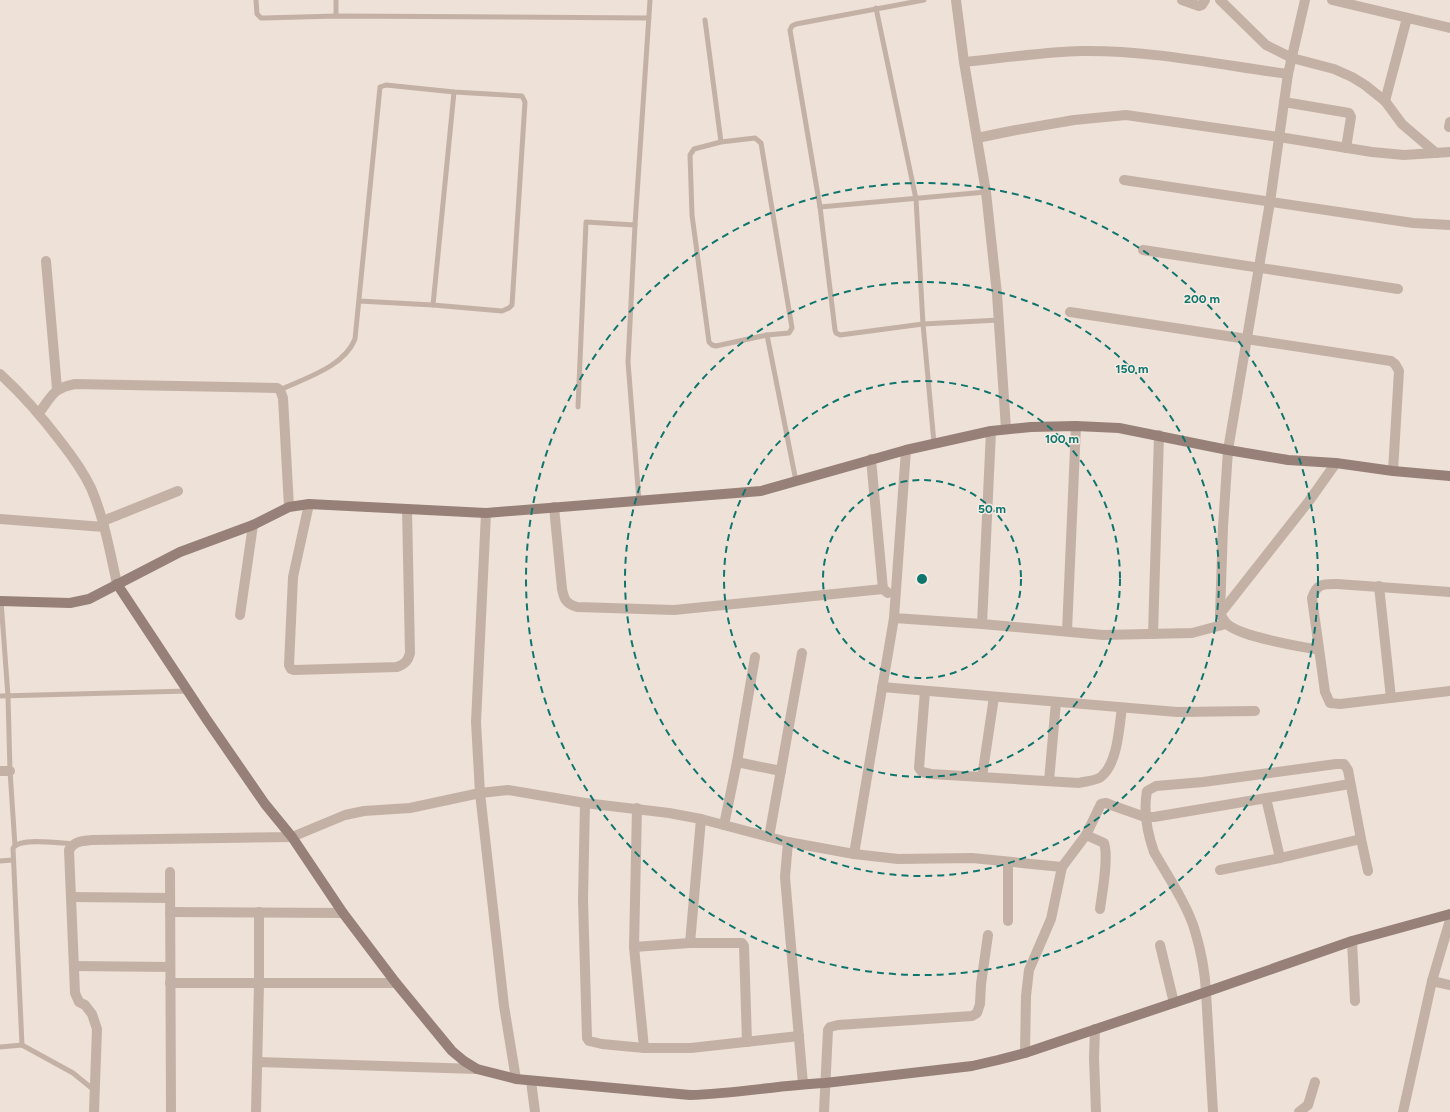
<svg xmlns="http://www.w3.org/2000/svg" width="1450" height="1112" font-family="Figtree,sans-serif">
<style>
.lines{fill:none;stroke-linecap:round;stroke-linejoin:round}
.lane{stroke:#c4b1a6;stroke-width:5}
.street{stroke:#c4b1a6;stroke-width:10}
.secondary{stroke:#978078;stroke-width:10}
.ring{fill:none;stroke:#0f766e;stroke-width:2;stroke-dasharray:7 5}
.centre{fill:#0f766e;stroke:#f6ece4;stroke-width:2}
.ring-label{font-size:12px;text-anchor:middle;font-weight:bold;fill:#0f766e;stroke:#f6ece4;stroke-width:3;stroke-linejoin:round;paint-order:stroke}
</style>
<rect width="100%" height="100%" fill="#eee1d8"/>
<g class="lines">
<g class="lane">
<polyline points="256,0 257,14 261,18 264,18 336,16 649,18"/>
<polyline points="924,0 796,24 792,26 790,30 820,207 835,330 836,333 840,335 923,324 999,320"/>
<polyline points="876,8 916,199 923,324 934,443"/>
<polyline points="336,16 336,0"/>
<polyline points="705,20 721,142 755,138 761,143 792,328 789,333 767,335 716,346 712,345 709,342 692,215 690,155 694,149 721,142"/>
<polyline points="820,207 986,192"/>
<polyline points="433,305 454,92"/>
<polyline points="767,335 796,481"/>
<path d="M280,390C305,378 344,367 355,339L380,87L386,85L454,92L522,96L525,102L512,305L509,308L502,311L433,305L359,301"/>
<polyline points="578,407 586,222 635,225"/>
<polyline points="639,501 628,362 635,225 650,0"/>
<polyline points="1,601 8,696 10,771 15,846"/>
<polyline points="0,696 188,691"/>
<path d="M73,844C60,843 20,837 13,848L22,1045L73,1073L94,1090"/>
<polyline points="0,861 13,860"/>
<polyline points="0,1047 22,1045"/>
</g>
<g class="street">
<polyline points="956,0 964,62 986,192 997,294 1006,429"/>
<polyline points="1182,0 1199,6 1202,5 1205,0"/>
<polyline points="1220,0 1266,45 1292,58 1334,69 1352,77 1365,85 1385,101 1402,124 1436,153"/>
<path d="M1305,0L1288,74L1270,202L1228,450L1223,527L1220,614C1222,617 1224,621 1227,624C1241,637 1298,646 1319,650"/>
<polyline points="1332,0 1450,28"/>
<path d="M964,62C1003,58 1043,52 1082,51C1150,50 1221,65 1288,74"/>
<polyline points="1385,101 1407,18"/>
<polyline points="1284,102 1349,113 1351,117 1346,148"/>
<polyline points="1449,127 1450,122"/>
<polyline points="977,138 1016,130 1074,120 1126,115 1279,137 1372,152 1404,155 1450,152"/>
<polyline points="1124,180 1413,223 1450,225"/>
<polyline points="1143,250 1398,289"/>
<polyline points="46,261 57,389"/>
<polyline points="1070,312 1391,361 1395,364 1399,371 1393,471"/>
<path d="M0,374C23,395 42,417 61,442C72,456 83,471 91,488C104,518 110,552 117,584"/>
<path d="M39,413C52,396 53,388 75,384L277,388L280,390L283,398L289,507"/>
<polyline points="906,450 894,618 982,624 1103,635 1192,633 1226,624"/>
<polyline points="871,459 883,589 888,593"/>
<path d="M309,504L293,577L289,665L291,669L294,670L397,667C405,664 408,661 410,653L407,509"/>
<path d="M554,507L562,589C564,599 566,604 577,607L674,610L883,589"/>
<polyline points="486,513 476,722 480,793 504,1006 516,1079"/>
<polyline points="0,519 104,527"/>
<polyline points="103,521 178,491"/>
<polyline points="1379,586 1391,698"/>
<path d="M1450,592L1337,584C1323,584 1317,583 1312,598L1325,692L1330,703L1340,704L1450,691"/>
<polyline points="1220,614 1309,501 1336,463"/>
<polyline points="240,615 253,525"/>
<polyline points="982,624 991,431"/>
<polyline points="1067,631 1076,426"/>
<polyline points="1153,634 1159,435"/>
<polyline points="882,687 1177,712 1255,711"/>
<path d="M925,691L919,768L922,772L931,774L1079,783C1086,781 1097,781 1102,776C1118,762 1119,727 1122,708"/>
<polyline points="737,762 781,771"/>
<polyline points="0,771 10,771"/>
<polyline points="982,777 994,697"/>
<polyline points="1049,781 1056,702"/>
<polyline points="1266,798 1280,858"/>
<polyline points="585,803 583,900 587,1038 589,1041 602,1044 644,1048 691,1048 799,1036"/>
<polyline points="637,808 634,947 644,1048"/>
<polyline points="724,825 737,762 755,657"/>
<path d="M1086,835L1104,843C1109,857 1102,894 1100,909"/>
<polyline points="769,837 802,653"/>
<polyline points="788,842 785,877 803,1084"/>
<polyline points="854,854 894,618"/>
<polyline points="1008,862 1008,921"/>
<polyline points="1220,870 1280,858 1361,839"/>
<polyline points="170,872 171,1112"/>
<polyline points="71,897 170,898"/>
<polyline points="170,912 343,913"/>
<polyline points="1352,941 1355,1001"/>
<polyline points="690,943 701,819"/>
<polyline points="1160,945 1174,1003"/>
<polyline points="634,947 690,943 742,943 744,946 747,1042"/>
<polyline points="74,966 170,967"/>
<polyline points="1432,981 1450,985"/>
<polyline points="170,983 396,983"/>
<polyline points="1095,1029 1094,1058 1096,1112"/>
<polyline points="1025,1053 1026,996 1029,970 1051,919 1062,867 1086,835 1101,804 1106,803 1111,805 1145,817 1154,817 1350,784"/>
<polyline points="258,1062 477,1069"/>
<polyline points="531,1081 535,1112"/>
<path d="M94,1112L97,1029L92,1014L85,1005L79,1002L75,993L69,850C74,841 82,841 92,840L292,837L345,815L364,811L410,808L480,793L508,790L585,803L669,813L701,819L788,842L854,854L898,859L972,858L1062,867"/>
<polyline points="256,1112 259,984 259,912"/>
<polyline points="824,1112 828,1030 830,1027 838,1025 972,1016 977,1013 980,1004 981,984 988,935"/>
<path d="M1213,1112L1206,992C1205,972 1201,951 1195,931C1188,906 1167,875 1154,852C1147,832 1143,812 1147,791L1156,786L1203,782L1336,764H1344L1348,770L1361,839L1368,871"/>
<polyline points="1299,1112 1308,1105 1315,1082"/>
<polyline points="1403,1112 1432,981 1450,920"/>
</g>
<g class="secondary">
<path d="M117,584L207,720L265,804L292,837L343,913L396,983L452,1051L464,1061L477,1069L516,1079L690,1095C735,1094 780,1085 825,1083L972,1066L998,1060L1025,1053L1206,992L1352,941L1450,914"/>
<polyline points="0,601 70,603 89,599 180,552 253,525 289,507 309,504 486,513 761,491 906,450 991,431 1031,427 1076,426 1119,428 1228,450 1288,460 1336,463 1393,471 1450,476"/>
</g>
</g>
<g class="ring">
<circle cx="922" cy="579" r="99"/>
<circle cx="922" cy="579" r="198"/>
<circle cx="922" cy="579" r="297"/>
<circle cx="922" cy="579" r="396"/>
</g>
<circle cx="922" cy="579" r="6" class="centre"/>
<g class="ring-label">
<text x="1202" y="303">200 m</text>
<text x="1132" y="373">150 m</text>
<text x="1062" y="443">100 m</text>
<text x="992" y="513">50 m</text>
</g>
</svg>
